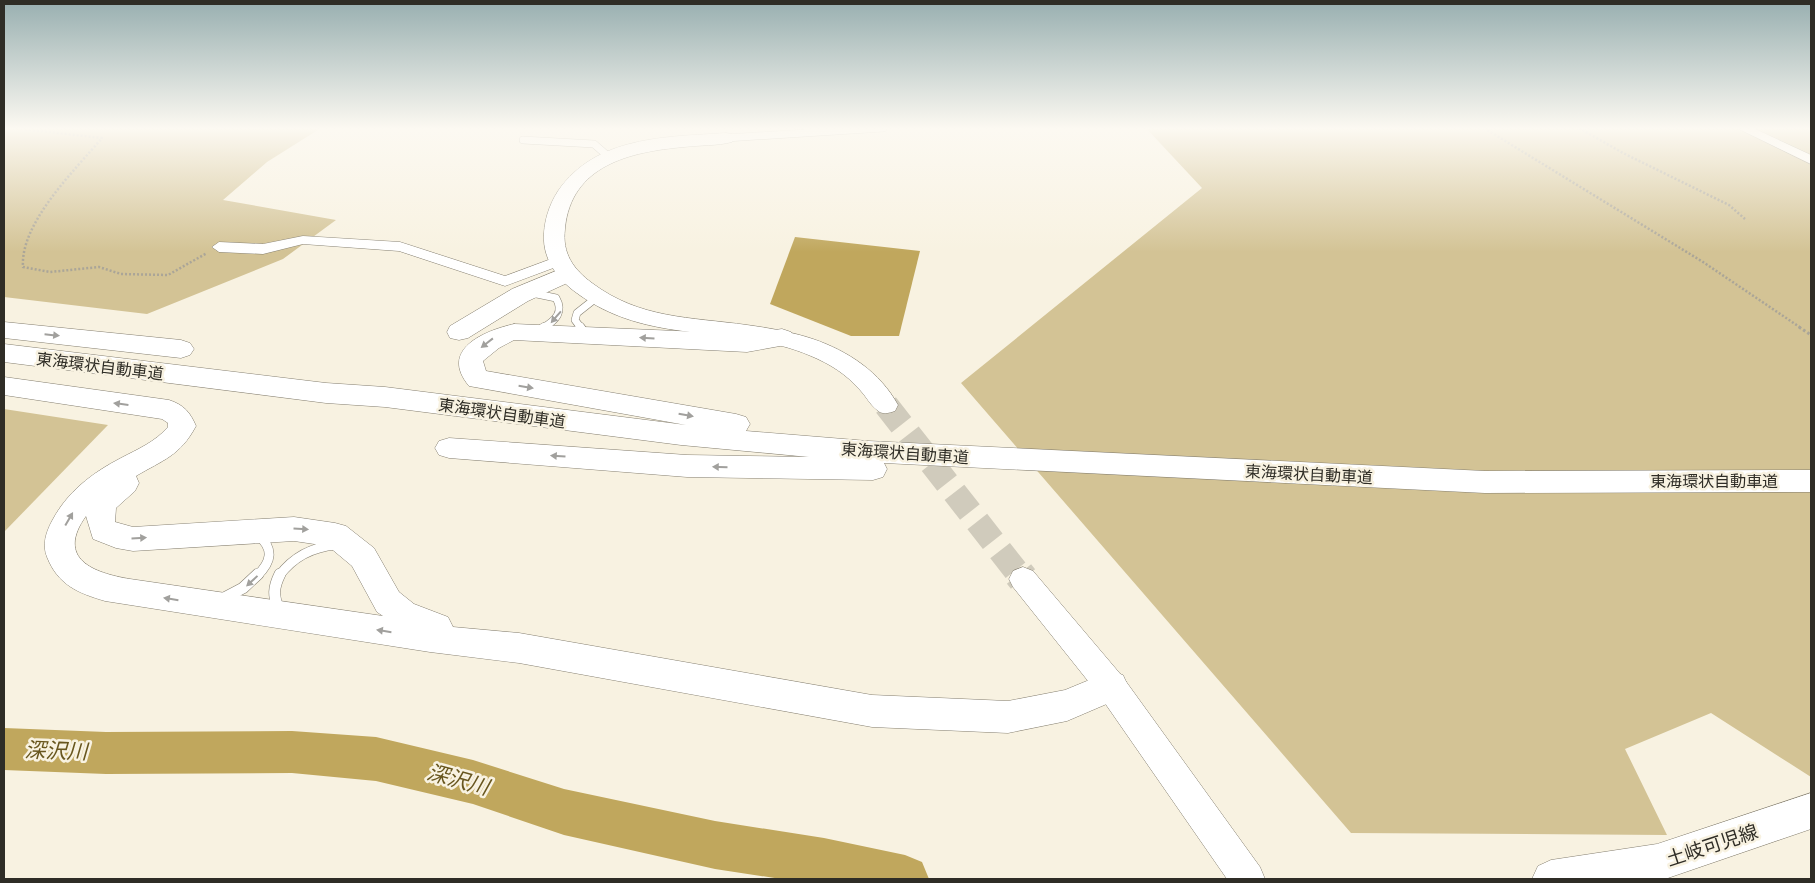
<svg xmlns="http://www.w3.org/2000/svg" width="1815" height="883" font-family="Lato,'Noto Sans JP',sans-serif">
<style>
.green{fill:#d3c395}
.water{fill:#c0a75d}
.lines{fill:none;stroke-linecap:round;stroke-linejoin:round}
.river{fill:#c0a75d;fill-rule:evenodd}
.secondary-tunnel-far1{stroke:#d0cbbc;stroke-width:25;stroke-dasharray:25 12;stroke-linecap:butt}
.secondary-tunnel{stroke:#d0cbbc;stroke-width:31;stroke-dasharray:31 16;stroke-linecap:butt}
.lane-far2-casing{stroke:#857f70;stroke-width:8}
.lane-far1-casing{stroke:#857f70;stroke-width:10}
.lane-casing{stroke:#857f70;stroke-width:12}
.street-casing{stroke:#857f70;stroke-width:1}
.secondary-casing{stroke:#857f70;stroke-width:1}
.primary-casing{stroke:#857f70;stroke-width:1}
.highway-casing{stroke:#857f70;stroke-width:1}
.path-far1{stroke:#aaa598;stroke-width:2.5;stroke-dasharray:2 2;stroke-linecap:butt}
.path{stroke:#aaa598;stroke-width:3;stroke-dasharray:2.5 2.5;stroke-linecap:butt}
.lane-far2{stroke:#fff;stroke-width:7}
.lane-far1{stroke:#fff;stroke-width:9}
.lane{stroke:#fff;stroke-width:11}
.street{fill:#fff;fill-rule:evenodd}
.secondary{fill:#fff;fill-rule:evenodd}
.primary{fill:#fff;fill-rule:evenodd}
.highway{fill:#fff;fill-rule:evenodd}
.oneway{fill:#a1a09d}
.labels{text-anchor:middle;stroke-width:5;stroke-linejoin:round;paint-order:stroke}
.street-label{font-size:16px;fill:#2f2d26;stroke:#f8f2e1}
.near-street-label{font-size:19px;fill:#2f2d26;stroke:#f8f2e1}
.near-water-label{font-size:21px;font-style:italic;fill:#68561e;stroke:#f8f2e1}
</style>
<rect width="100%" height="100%" fill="#f8f2e1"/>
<g class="green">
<polygon points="4,128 321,128 267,162 223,200 336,220 283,259 147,314 4,297"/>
<polygon points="1146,128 1811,128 1811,777 1711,713 1625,749 1667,835 1351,833 961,383 1202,188"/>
<polygon points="4,409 108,425 4,532"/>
</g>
<polygon class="water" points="795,237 920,251 899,336 851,336 770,304"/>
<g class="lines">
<polygon class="river" points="4,728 106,732 292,731 376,737 473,760 564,789 715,821 824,838 905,855 922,862 929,879 781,879 715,869 564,835 473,804 376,781 292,773 106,774 4,770"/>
<polyline class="secondary-tunnel-far1" points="886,405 1020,576"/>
<polyline class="secondary-tunnel" points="1019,574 1023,579"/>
<defs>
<g id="lane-far2">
<polyline points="726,138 883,128"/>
<polyline points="523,140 594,144 609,157"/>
<path d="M532,293L556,298C564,312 556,320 543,328"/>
<polyline points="581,328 575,320 577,313 596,298"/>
</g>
<g id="lane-far1">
<polyline points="580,327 585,334"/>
<polyline points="538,331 545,327"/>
<path d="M257,576C272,561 274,549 258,535"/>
<path d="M279,576C293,557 312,547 336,545"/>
</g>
<g id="lane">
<polyline points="224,598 243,588 258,574"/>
<path d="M279,610C273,596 273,588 280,574"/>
</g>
<g id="street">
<polygon points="1737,128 1753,128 1811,155 1811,164"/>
<polygon points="303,236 400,242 505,276 559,256 566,261 564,264 505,286 399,251 303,244 263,254 219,252 212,247 219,242 263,244"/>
</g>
<g id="secondary">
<path d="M726,133L732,134L735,138L732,142C717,146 700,145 684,147C630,152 571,165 565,229C562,253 573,269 592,283C640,319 690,317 747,325C769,328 792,332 813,339C848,351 880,372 898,405L895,411C889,413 882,415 877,410C870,405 866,396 860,390C846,374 830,364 811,356C732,322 649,348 574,291C558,279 545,261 544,241C543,223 549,205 558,191C596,136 666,137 726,133Z"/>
<polygon points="1023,567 1033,571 1122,676 1260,867 1265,879 1227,879 1100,696 1013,587 1009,579 1013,571"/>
</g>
<polygon id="primary" points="1811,793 1811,829 1665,879 1532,879 1538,866 1551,860 1657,844"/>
<g id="highway">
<polygon points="568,266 576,269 580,274 576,279 528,301 468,338 459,340 450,338 447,332 450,326 512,289"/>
<polygon points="4,322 181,340 190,343 194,349 190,355 181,358 4,338"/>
<path d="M514,324L747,334L782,329L791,332L794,338L791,344L747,352L514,340L499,348L483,361L486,371L736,414L746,417L750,424L746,431L868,441L1485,471L1811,470V492L1485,493L884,463L887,469L883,477L873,480L687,477L449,458L439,455L435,448L439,441L449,438L687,455L809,457L681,445L385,407L326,403L4,362V344L326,383L385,387L686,425L469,386C439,350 483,331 514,324Z"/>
<path d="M4,377L169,400C184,405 190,412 196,426C180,456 163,460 136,476L139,483L135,491L116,508L115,522L133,527L294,517L335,523L346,526L374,548L399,592L414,604L448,617L453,627L519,633L872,695L1008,701L1065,690L1111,671L1123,675L1128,686L1123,697L1067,721L1008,733L872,727L519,663L430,652L105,601C78,593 58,585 47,557C42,545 46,532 52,521C67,492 92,473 121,458C138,449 155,442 168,427V423L162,419L4,395ZM86,516L93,539L116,548L133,551L294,541L328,546L352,566L377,612L383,616L130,579C94,573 55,559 86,516Z"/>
</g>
</defs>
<use href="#lane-far2" class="lane-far2-casing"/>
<use href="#lane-far1" class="lane-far1-casing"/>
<use href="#lane" class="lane-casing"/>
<use href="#street" class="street-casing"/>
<use href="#secondary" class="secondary-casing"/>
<use href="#primary" class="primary-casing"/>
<use href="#highway" class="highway-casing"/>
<g class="path-far1">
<path d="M13,128L102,138C75,170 20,223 23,267L50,272L99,267L121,274L168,275L207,253"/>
<polyline points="1484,128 1703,262 1801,328"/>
<polyline points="1579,128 1623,153 1729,205 1745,219"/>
</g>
<polyline class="path" points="1799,327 1811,335"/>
<use href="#lane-far2" class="lane-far2"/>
<use href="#lane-far1" class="lane-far1"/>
<use href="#lane" class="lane"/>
<use href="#street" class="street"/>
<use href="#secondary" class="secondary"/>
<use href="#primary" class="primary"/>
<use href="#highway" class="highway"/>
</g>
<defs><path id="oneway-solid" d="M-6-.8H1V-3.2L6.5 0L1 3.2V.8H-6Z" transform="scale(1.25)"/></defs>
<g class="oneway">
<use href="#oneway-solid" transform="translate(556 317) rotate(131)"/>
<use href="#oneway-solid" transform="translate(52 335) rotate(6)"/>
<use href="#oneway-solid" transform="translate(647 338) rotate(-177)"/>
<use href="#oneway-solid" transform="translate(487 343) rotate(142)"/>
<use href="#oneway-solid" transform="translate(526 387) rotate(9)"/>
<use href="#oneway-solid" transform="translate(121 404) rotate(-173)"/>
<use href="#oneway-solid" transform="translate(686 415) rotate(10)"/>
<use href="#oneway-solid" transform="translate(558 456) rotate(-176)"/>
<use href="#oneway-solid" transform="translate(720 467) rotate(-179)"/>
<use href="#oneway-solid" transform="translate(69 519) rotate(-60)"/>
<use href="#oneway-solid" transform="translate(301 529) rotate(3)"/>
<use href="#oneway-solid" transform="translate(139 538) rotate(-3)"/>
<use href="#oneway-solid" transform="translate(252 581) rotate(137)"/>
<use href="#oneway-solid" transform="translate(171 599) rotate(-171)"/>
<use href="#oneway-solid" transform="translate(384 631) rotate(-171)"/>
</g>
<linearGradient id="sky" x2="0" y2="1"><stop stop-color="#98afb0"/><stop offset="0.51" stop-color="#fcf9f2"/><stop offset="1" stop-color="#fcf9f2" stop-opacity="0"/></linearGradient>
<rect width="1815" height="252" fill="url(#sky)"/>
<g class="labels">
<g class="street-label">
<text transform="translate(100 366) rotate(7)" y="6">東海環状自動車道</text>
<text transform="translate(502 413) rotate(8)" y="6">東海環状自動車道</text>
<text transform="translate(905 453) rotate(4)" y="6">東海環状自動車道</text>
<text transform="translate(1309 474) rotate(3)" y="6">東海環状自動車道</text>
<text x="1714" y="487">東海環状自動車道</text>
</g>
<g class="near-street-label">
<text transform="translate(1712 845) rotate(-18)" y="7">土岐可児線</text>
</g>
<g class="near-water-label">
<text transform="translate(56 751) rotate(2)" y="7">深沢川</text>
<text transform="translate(458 780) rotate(15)" y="7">深沢川</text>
</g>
</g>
<rect width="1815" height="883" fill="none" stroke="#2f2d26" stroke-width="10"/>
</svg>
